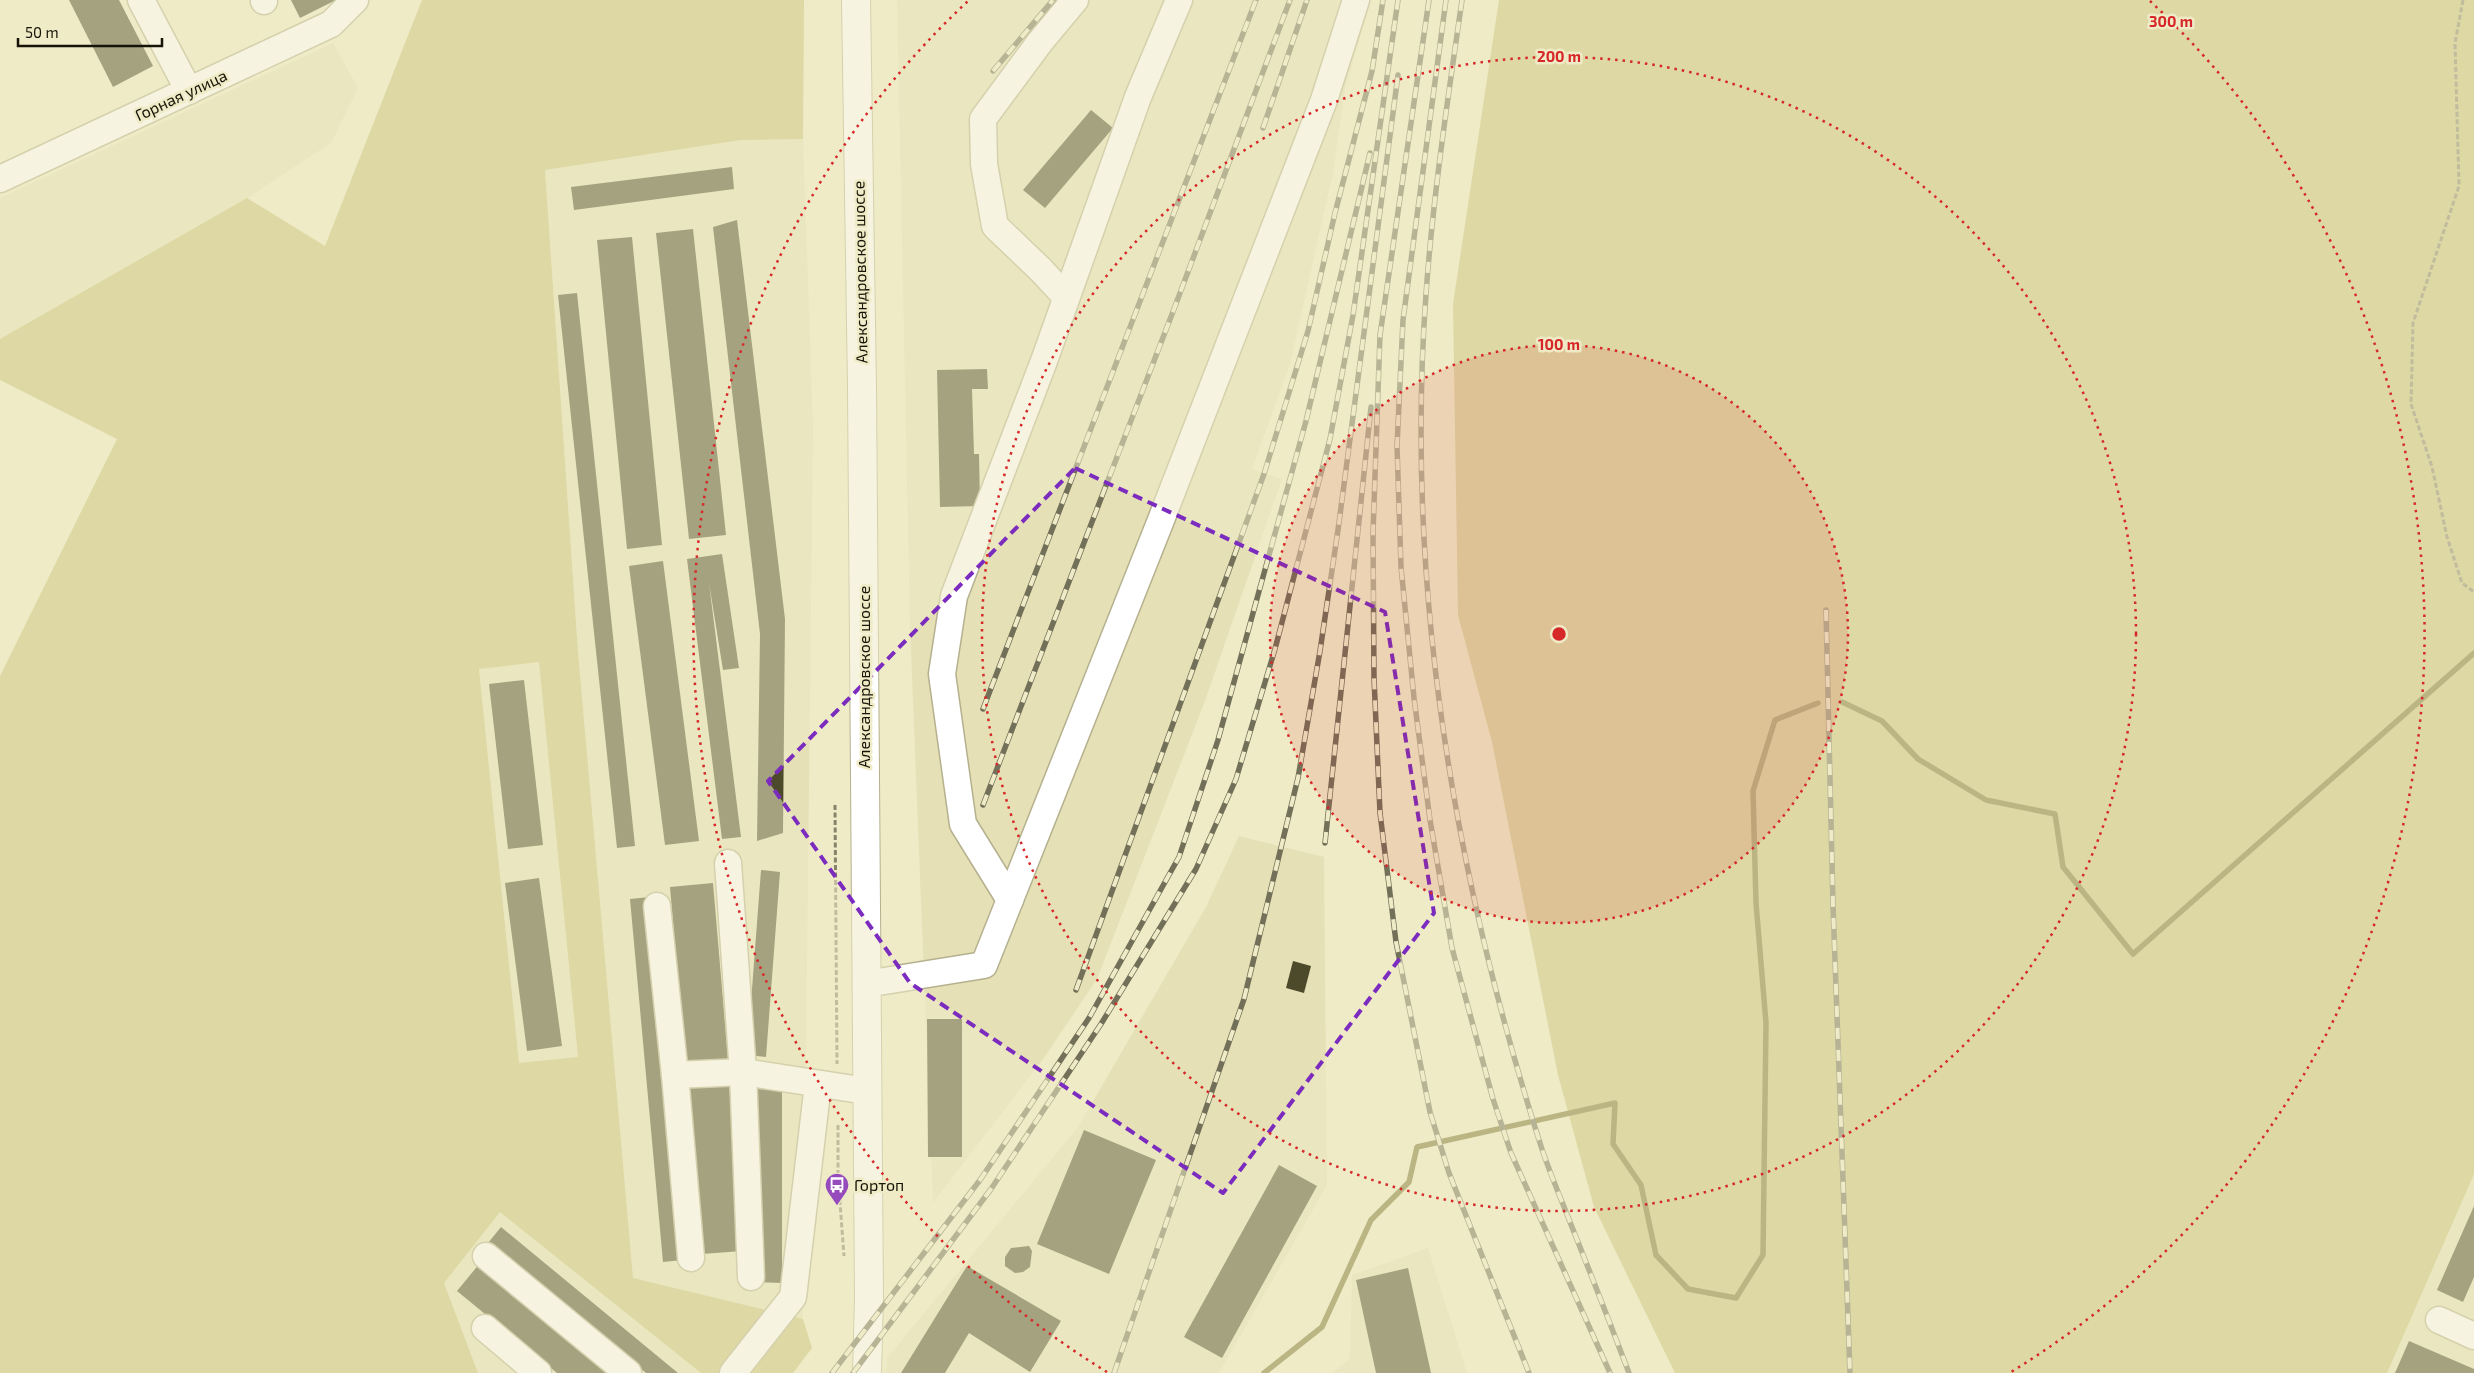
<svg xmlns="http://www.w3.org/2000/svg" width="2474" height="1373" font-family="'Exo 2',sans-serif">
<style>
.built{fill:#e5e0b5}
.green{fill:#c9c17b;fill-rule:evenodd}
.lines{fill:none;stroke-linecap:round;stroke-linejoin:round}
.stream{stroke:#7c7433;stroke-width:5.5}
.building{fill:#4d4a2b}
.minor-casing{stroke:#b5b18f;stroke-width:29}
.major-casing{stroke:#b5b18f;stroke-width:30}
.path{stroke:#87836b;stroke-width:3;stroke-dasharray:5 2.5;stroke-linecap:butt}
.minor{stroke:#fff;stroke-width:26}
.major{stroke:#fff;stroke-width:28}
.rail-casing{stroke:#737059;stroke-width:5.5}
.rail{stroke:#efebc7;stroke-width:4;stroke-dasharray:11;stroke-linecap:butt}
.marked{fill:none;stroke:#7b2cbf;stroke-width:4;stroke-dasharray:10 6;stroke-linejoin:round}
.ring{fill:none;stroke:#d62828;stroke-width:2.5;stroke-dasharray:2.5 5}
.labels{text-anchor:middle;stroke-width:5;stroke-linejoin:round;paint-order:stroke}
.street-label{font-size:16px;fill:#161408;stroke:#efebc7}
.poi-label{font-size:16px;fill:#161408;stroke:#efebc7;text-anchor:start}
.centre{fill:#d62828;stroke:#efebc7;stroke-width:2.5}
.ring-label{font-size:15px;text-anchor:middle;font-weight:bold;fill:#d62828;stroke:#efebc7;stroke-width:5;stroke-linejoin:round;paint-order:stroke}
</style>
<rect width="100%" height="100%" fill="#efebc7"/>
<g class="built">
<polygon points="897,0 1369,0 1368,10 1345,90 1333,173 1290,364 1252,469 1282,479 1205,701 1097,979 1046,1055 933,1203 910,626"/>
<polygon points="333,43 358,88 331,143 247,198 0,339 0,198"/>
<polygon points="803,139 813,428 803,1319 633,1278 578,652 545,170 741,140"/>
<polygon points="539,662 578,1057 519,1063 479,668"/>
<polygon points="1239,836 1324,857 1327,1185 1219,1373 886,1373 887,1358 1078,1127 1206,907"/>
<polygon points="2474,1174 2474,1373 2387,1373"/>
<polygon points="500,1212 701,1373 478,1373 444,1283"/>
<polygon points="1428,1248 1467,1373 1333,1373 1350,1358 1352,1275"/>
</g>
<g class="green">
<path d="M422,0H804L803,139L741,140L545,170L578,652L633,1278L803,1319L812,1348L793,1373H701L500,1212L444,1283L478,1373H0V676L117,439L0,380V339L247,198L325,246ZM539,662L578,1057L519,1063L479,669Z"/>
<polygon points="1499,0 2474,0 2474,1174 2387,1373 1675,1373 1594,1207 1558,1075 1492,742 1458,615 1453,304"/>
</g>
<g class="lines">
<g class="stream">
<polyline points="1842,702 1882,721 1918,759 1986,800 2055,814 2063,867 2133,954 2474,653"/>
<polyline points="1264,1373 1322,1327 1371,1220 1409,1182 1417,1147 1615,1103 1613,1144 1641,1185 1656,1255 1688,1289 1736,1298 1763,1255 1766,1023 1756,903 1753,791 1775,720 1818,703"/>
</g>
</g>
<g class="building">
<polygon points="69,0 119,0 153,66 113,87"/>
<polygon points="291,0 336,0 300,18"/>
<polygon points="1091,110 1113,128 1045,208 1023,190"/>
<polygon points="732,167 734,189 574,210 571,187"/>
<polygon points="737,220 785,619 783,833 757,841 760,634 713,227"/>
<polygon points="693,229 726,535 689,539 656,233"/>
<polygon points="632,237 662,545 627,549 597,240"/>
<polygon points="577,293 635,846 617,848 558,295"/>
<polygon points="987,369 988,389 972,389 974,454 979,454 980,506 940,507 937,370"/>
<polygon points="722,554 739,668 723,670 709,583 741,837 722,839 687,559"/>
<polygon points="663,561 699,841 665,845 629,566"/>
<polygon points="524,680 543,845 508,849 489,684"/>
<polygon points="761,870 780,872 766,1057 747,1055"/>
<polygon points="539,878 562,1046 527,1051 505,883"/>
<polygon points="713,883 728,1059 685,1063 670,887"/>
<polygon points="650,897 683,1260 663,1262 630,899"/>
<polygon points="1293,961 1311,966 1304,993 1286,988"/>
<polygon points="927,1019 962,1019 962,1157 928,1157"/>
<polygon points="729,1083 742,1251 702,1254 689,1086"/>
<polygon points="758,1084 782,1084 782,1283 758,1282"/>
<polygon points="1084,1130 1156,1160 1109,1274 1037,1244"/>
<polygon points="1279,1165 1317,1186 1222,1358 1184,1337"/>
<polygon points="2474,1206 2474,1277 2463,1302 2437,1290"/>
<polygon points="501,1227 678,1373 646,1373 488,1243"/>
<polygon points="1029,1246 1032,1251 1030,1267 1023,1272 1015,1273 1005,1266 1005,1257 1011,1248"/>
<polygon points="480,1263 614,1373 557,1373 457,1291"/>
<polygon points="967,1266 1061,1321 1030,1372 969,1333 945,1373 901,1373"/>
<polygon points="1408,1268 1431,1373 1376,1373 1356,1280"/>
<polygon points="2409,1341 2474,1369 2474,1373 2395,1373"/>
</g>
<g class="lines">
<defs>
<g id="minor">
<polyline points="141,0 189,91"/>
<polyline points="264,0 264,1"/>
<polyline points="0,179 331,24 355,0"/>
<polyline points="1066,297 1041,270 995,226 984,164 983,119 1040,42 1075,0"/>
<polyline points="728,863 743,1072 751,1277"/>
<polyline points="1010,900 963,824 942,674 954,596 1044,361 1138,97 1179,0"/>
<polyline points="657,906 675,1075"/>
<polyline points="866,984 984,965 1161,520 1324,100 1356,0"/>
<polyline points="486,1256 628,1373"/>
<polyline points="691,1258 675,1075 743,1072 867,1091"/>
<polyline points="2439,1320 2474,1336"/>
<polyline points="485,1328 538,1373"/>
<polyline points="733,1373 793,1297 818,1084"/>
</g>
<polyline id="major" points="856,0 862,387 869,1298 867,1373"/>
</defs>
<use href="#minor" class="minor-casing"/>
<use href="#major" class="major-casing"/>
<g class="path">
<polyline points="2463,0 2455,43 2459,186 2413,323 2411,404 2432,467 2447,537 2462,583 2474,592"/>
<polyline points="835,805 837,1064"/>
<polyline points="838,1125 838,1176 844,1256"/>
</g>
<use href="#minor" class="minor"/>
<use href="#major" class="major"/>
<defs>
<g id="rail">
<polyline points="1429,0 1380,335 1373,533 1374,678 1380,813 1396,942 1430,1112 1449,1173 1529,1373"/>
<polyline points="1446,0 1403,320 1397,446 1401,567 1414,698 1430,820 1452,948 1493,1099 1511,1153 1610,1373"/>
<path d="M1462,0C1448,98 1433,196 1426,294C1405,581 1453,870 1540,1143C1548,1169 1560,1196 1570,1222C1590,1272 1610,1323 1629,1373"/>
<polyline points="993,71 1053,0"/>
<polyline points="1263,128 1307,0"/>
<polyline points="1826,610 1833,905 1850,1373"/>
<polyline points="983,709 1256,0"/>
<polyline points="983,805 1174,309 1290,0"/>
<polyline points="1325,843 1371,407"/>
<polyline points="1076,990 1264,474 1308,331 1335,213 1372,71 1383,0"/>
<polyline points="832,1373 980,1180 1089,1018 1179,857 1218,740 1306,421 1370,153"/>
<polyline points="853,1373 991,1189 1101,1024 1196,869 1236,779 1275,649 1330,439 1353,315 1398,0"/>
<polyline points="1114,1373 1244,999 1298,778 1320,651 1338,530 1398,75"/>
</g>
</defs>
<use href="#rail" class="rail-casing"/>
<use href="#rail" class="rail"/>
</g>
<path d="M0 0H2474V1373H0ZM1075,468L1385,612L1434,913L1223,1193L910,983L768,781Z" fill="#efebc7" fill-opacity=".55" fill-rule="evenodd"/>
<path class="marked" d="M1075,468L1385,612L1434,913L1223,1193L910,983L768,781Z"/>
<circle cx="1559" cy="634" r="289" fill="#d62828" fill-opacity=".12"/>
<g class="ring">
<circle cx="1559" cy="634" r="289"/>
<circle cx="1559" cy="634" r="577"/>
<path d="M1107 1372A866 866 0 0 1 968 1M2150 1A866 866 0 0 1 2011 1372"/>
</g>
<defs>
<symbol id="bus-pin" viewBox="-11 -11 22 30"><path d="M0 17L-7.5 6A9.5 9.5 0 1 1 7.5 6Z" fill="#964bbd" stroke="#efebc7"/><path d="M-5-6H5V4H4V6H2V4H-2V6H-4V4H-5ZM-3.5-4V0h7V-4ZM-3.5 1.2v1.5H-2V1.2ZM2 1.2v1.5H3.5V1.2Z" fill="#fff"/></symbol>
</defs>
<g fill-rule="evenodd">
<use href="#bus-pin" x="823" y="1171" width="28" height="38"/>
</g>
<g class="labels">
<g class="street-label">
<text transform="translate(181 95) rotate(-25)" y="6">Горная улица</text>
<text transform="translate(860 272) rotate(-91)" y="6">Александровское шоссе</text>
<text transform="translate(864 677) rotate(-90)" y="6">Александровское шоссе</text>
</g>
<g class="poi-label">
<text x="854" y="1191">Гортоп</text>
</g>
</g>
<circle cx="1559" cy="634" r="8" class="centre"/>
<g class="ring-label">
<text x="2171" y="27">300 m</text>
<text x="1559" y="62">200 m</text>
<text x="1559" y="350">100 m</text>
</g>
<path d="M18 38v8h144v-8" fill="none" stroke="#161408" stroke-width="2.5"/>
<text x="25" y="38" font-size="15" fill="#161408" stroke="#efebc7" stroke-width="4" paint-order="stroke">50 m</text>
</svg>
